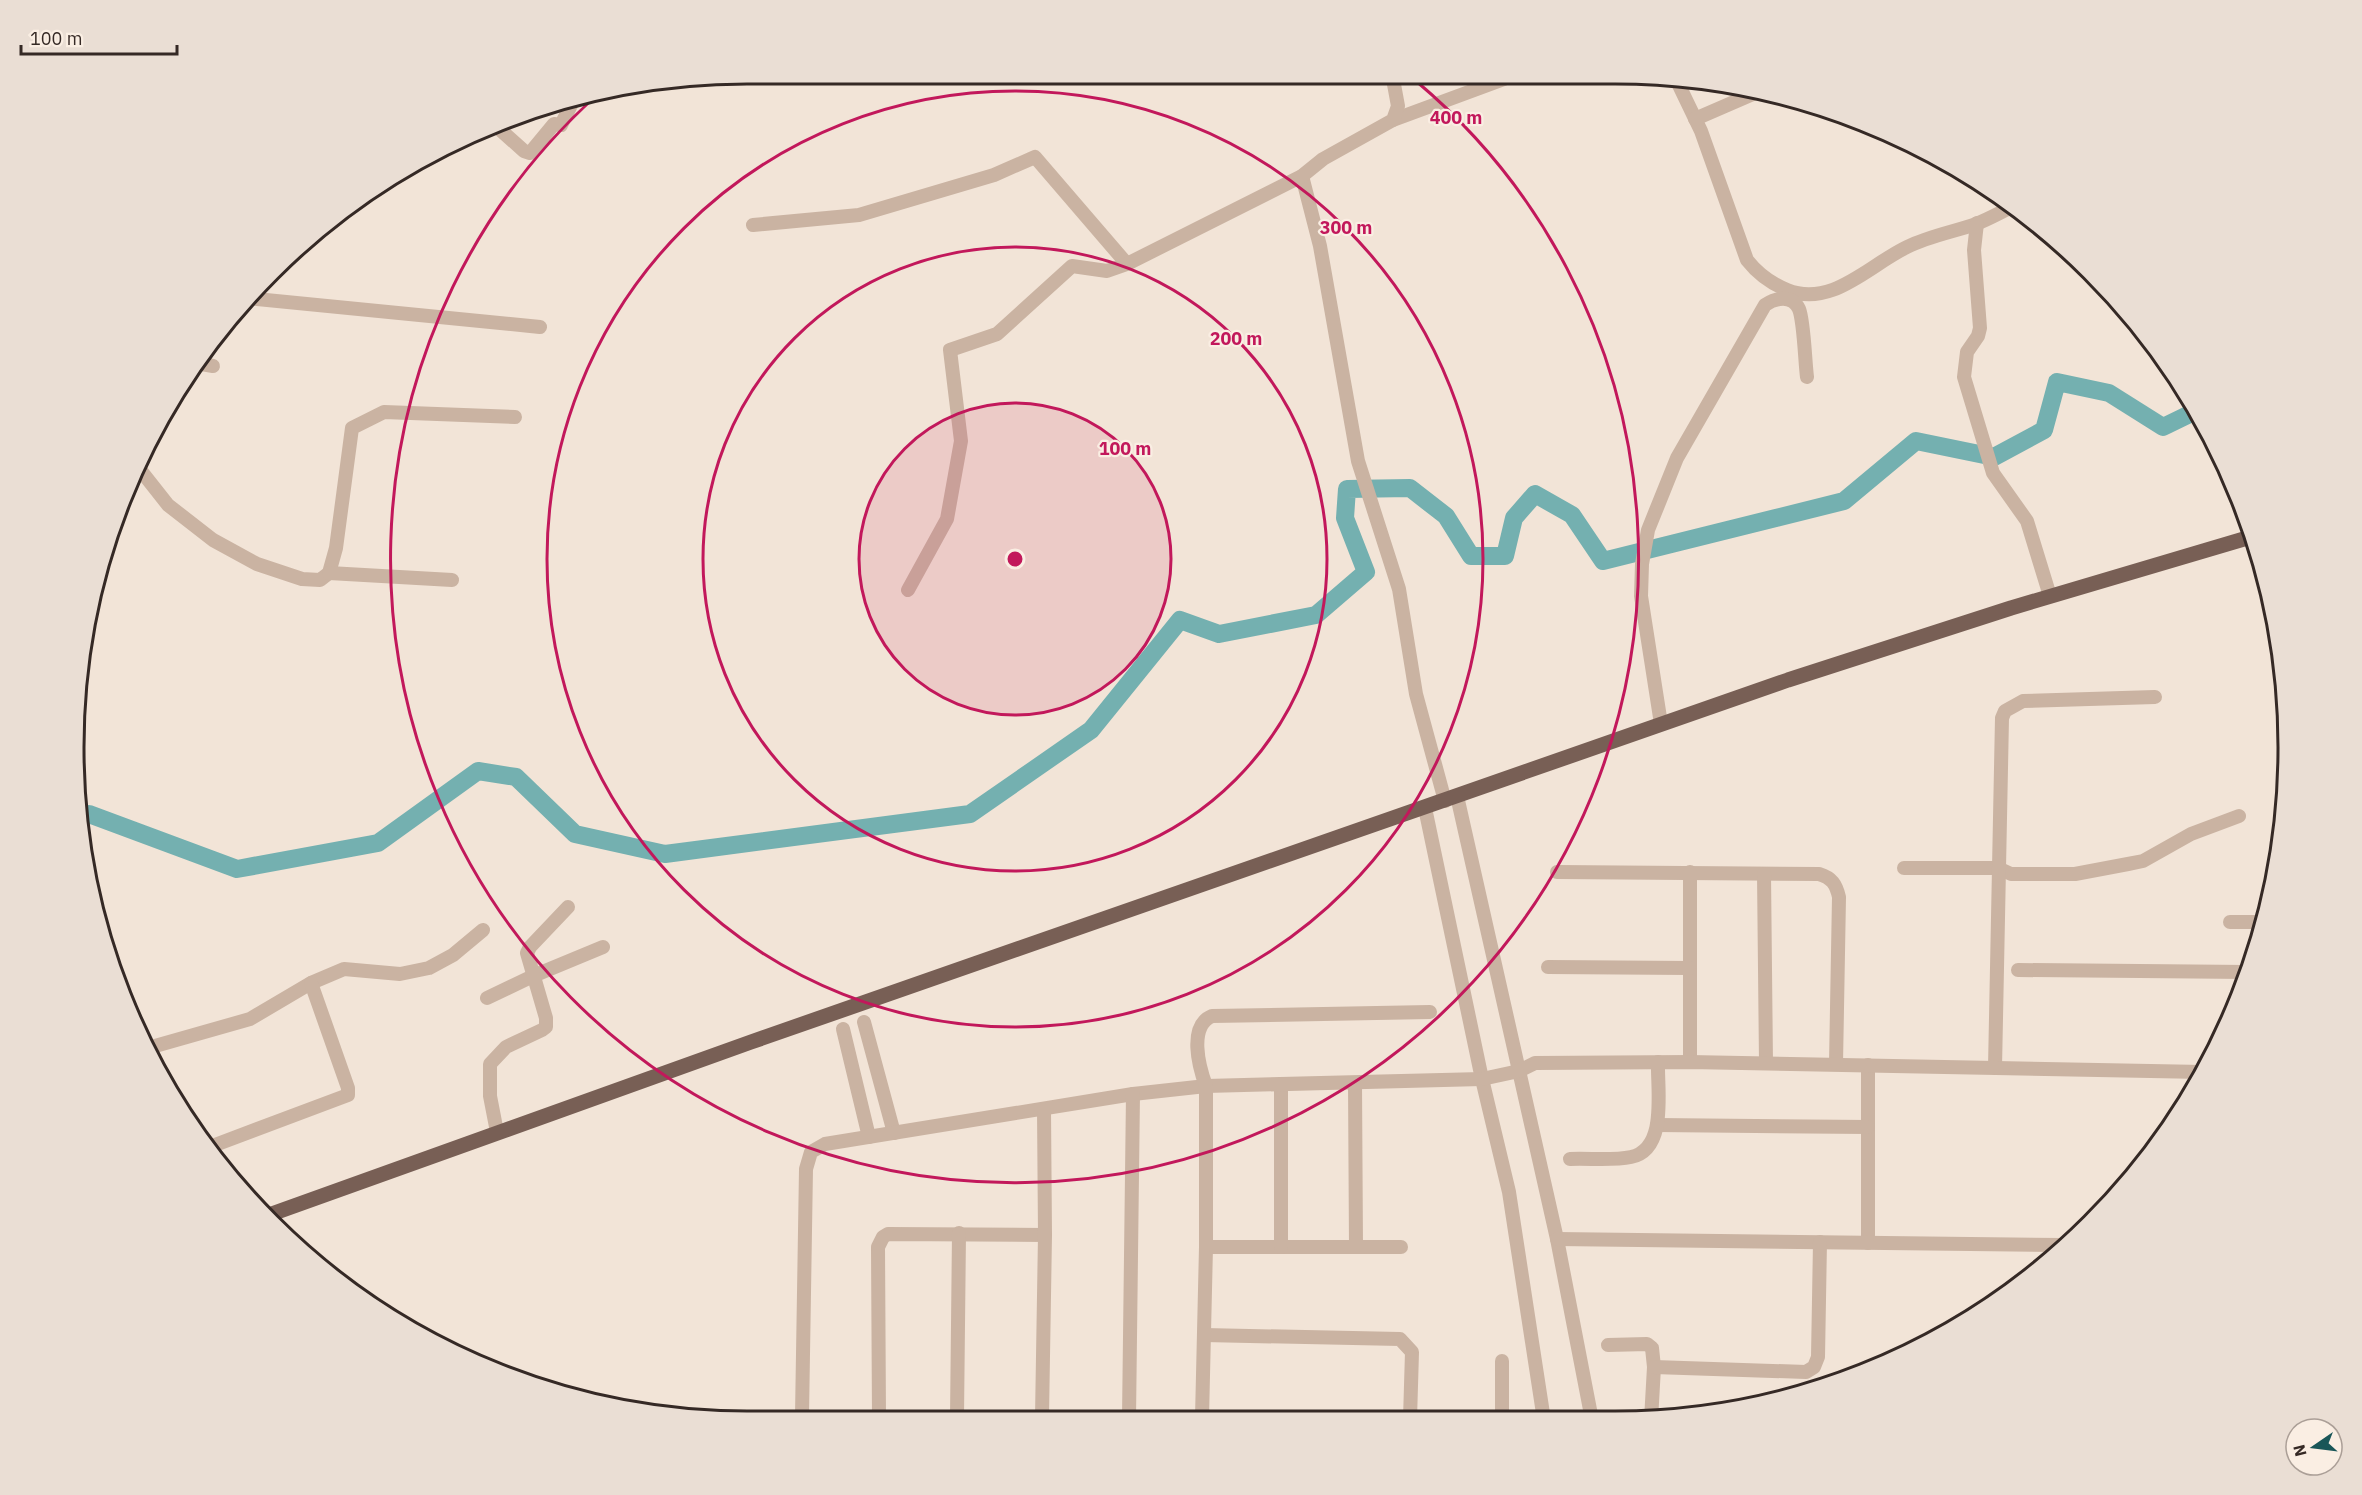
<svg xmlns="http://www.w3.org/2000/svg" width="2362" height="1495" font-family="'IBM Plex Sans',sans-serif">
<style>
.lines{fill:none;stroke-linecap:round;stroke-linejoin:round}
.river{stroke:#74b0b0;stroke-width:18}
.minor{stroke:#cab3a2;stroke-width:14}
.major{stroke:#785f55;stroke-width:15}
.ring{fill:none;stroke:#c2185b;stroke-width:3}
.rim{fill:none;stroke:#352925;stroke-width:3}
.centre{fill:#c2185b;stroke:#faeee3;stroke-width:3}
.ring-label{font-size:18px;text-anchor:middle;font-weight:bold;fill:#c2185b;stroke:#faeee3;stroke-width:4.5;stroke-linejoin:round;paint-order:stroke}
</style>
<rect width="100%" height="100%" fill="#f2e4d7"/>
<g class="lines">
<polyline class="river" points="83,818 89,814 237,869 378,843 478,771 516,777 575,834 665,854 970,814 1091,730 1180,620 1219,634 1316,615 1366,572 1345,518 1347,489 1410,488 1446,516 1471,556 1505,556 1514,518 1535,494 1572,515 1603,561 1844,501 1916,441 1994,457 2044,430 2057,382 2109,393 2163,427 2198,410"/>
<g class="minor">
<path d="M1676,79L1701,131L1747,260C1758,274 1770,283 1787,290C1832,308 1869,265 1907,247C1929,236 1953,232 1976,224C1989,219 2001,212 2014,206"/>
<polyline points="1695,119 1755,93"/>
<polyline points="1393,120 1504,79"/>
<polyline points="496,126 524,151 530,153 554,124 561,125 574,99"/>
<polyline points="1302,176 1320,246 1358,461 1399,589 1416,694 1445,801"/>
<polyline points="1977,223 1974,250 1980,328 1978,336 1967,352 1964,377 1993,473 2027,521 2050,596"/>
<polyline points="753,225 859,215 994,175 1035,157 1127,264"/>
<polyline points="247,298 540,327"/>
<polyline points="196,363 213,366"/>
<polyline points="138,467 168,505 213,540 257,564 302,579 320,580 329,573 336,548 352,428 384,412 515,417"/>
<polyline points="2240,502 2250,537"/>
<polyline points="329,573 452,580"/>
<polyline points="908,590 947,519 961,441 950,350 997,334 1072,266 1107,271 1127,264 1302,176 1323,159 1393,120 1398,106 1393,79"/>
<path d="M1661,724L1641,596L1642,564L1648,530L1677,458L1765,305C1775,298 1792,294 1799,309C1804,321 1805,362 1807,377"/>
<polyline points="1457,796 1557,1239 1592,1420"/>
<polyline points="1425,808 1482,1079 1509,1192 1544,1420"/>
<polyline points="1904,868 1998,868 2011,874 2075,874 2128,864 2143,861 2191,834 2239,816"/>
<path d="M1557,872L1819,874C1832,878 1836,884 1839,897L1836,1064"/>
<polyline points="1690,872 1690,1062"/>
<polyline points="1764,874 1766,1063"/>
<polyline points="2230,922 2266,922"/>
<polyline points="1548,967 1689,968"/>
<polyline points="2018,970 2247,972"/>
<polyline points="487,998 533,976 603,947"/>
<polyline points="864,1022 894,1133"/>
<polyline points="843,1029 869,1137"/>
<polyline points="148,1048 250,1019 311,983 344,969 400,974 429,968 453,955 483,930"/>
<polyline points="1868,1065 1868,1243"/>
<polyline points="1995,1068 2002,718 2005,711 2023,701 2155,697"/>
<polyline points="1355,1083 1356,1247"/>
<polyline points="1657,1125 1868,1127"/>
<polyline points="497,1132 490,1096 490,1064 506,1047 542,1030 546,1027 546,1018 527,953 530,947 568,907"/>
<polyline points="207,1148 348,1095 348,1088 311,983"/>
<path d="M1570,1159C1589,1158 1612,1161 1631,1157C1668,1149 1657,1090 1658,1062"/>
<polyline points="1557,1239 2062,1245"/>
<polyline points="1206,1247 1401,1247"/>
<polyline points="1281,1247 1281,1084"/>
<polyline points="1204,1335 1400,1339 1412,1352 1410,1419"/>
<polyline points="1608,1345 1647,1344 1652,1348 1654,1367 1651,1420"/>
<polyline points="1502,1361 1502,1419"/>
<polyline points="1654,1367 1806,1372 1814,1367 1818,1357 1820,1242"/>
<polyline points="802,1416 806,1169 811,1152 825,1144 1133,1094 1206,1086 1482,1079 1519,1071 1535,1063 1690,1062 2203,1072"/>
<polyline points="879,1417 878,1247 883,1237 888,1234 1045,1235"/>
<polyline points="957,1417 959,1233"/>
<polyline points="1042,1417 1045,1235 1044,1110"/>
<polyline points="1129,1418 1133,1094"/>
<path d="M1202,1418L1206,1247V1086C1199,1067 1188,1026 1212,1016L1430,1012"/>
</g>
<polyline class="major" points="266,1216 751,1042 1788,680 2011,608 2254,536"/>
</g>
<circle cx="1015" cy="559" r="156" fill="#c2185b" fill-opacity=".12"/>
<g class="ring">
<circle cx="1015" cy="559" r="156"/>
<circle cx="1015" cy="559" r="312"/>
<circle cx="1015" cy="559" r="468"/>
<path d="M1416 81A624 624 0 1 1 597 95"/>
</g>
<path d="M0 0H2362V1495H0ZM747 84H1615A663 663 0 0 1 2278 747V748A663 663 0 0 1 1615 1411H747A663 663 0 0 1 84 748V747A663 663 0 0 1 747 84Z" fill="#eaded4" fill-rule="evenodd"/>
<path class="rim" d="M747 84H1615A663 663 0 0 1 2278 747V748A663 663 0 0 1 1615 1411H747A663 663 0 0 1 84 748V747A663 663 0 0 1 747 84Z"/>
<circle cx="1015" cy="559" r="9" class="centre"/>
<g class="ring-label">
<text x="1456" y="124">400 m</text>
<text x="1346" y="234">300 m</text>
<text x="1236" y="345">200 m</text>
<text x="1125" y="455">100 m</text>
</g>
<g transform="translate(2314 1447) rotate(256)"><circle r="28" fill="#faeee3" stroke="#ab9f97" stroke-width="1.5"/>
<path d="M0-4.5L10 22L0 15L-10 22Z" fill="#195658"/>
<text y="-9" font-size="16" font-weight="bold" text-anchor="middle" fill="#352925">N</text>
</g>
<path d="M21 45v9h156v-9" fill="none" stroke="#352925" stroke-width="3"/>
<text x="30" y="45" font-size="18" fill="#352925" stroke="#faeee3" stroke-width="4.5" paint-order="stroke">100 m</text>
</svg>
